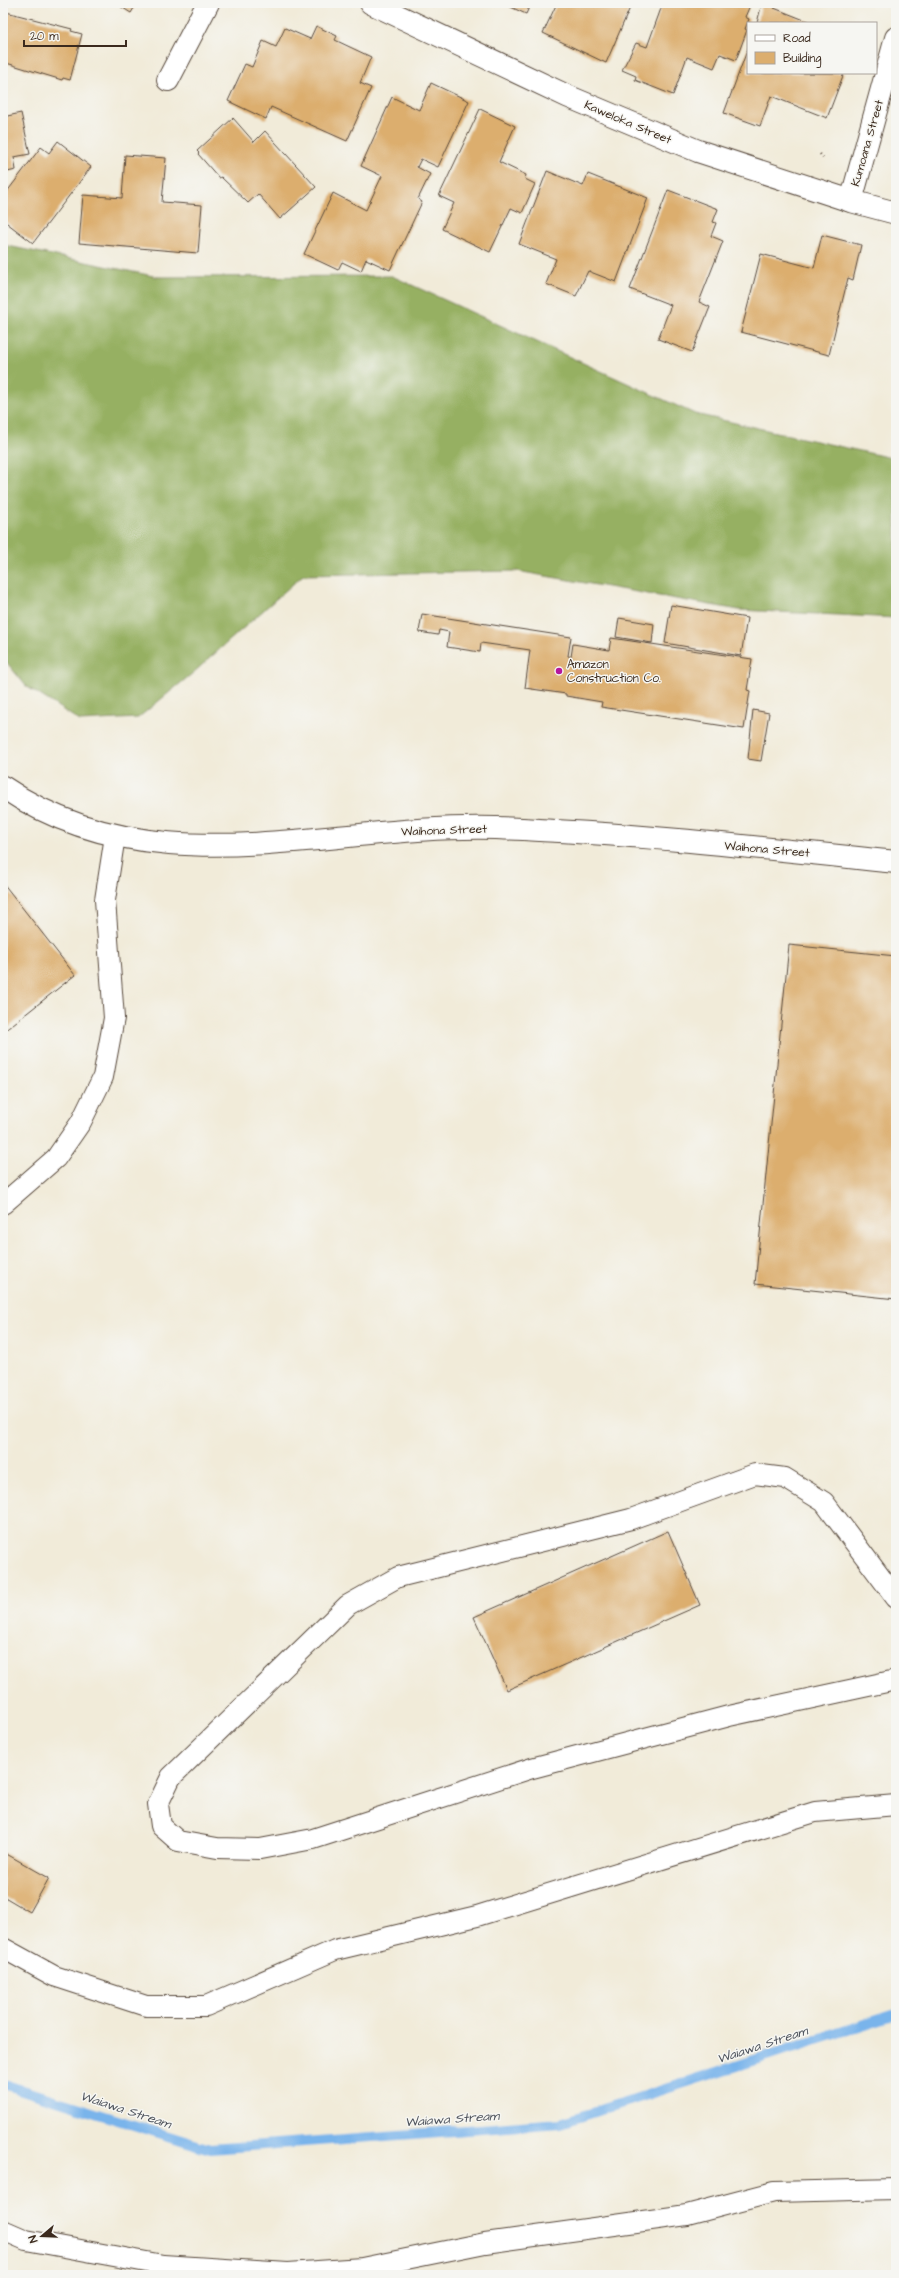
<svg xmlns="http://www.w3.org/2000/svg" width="899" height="2278" font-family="'Architects Daughter',sans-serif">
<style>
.forest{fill:#96b062;stroke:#686d40}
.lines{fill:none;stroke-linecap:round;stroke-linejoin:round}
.stream{stroke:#79b4eb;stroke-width:10}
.building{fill:#dcae6e}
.service-casing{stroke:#56473a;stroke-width:22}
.minor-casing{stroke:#56473a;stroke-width:24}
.tertiary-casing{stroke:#56473a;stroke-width:24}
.path{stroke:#56473a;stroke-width:2.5;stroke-dasharray:1 3;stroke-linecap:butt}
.service{stroke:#fff;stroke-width:20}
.minor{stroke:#fff;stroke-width:22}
.tertiary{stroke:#fff;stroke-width:22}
.poi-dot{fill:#b5179e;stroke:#f6f6f2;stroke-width:1.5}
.labels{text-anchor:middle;stroke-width:3;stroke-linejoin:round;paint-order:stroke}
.street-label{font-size:12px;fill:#3b2a1e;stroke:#f6f6f2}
.poi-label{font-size:12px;fill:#3b2a1e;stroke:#f6f6f2;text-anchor:start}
.water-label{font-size:13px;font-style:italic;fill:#4e535c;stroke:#f6f6f2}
</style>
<rect width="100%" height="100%" fill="#f6f6f2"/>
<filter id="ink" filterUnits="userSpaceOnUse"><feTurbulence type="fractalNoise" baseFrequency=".025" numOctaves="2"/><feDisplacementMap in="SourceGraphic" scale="8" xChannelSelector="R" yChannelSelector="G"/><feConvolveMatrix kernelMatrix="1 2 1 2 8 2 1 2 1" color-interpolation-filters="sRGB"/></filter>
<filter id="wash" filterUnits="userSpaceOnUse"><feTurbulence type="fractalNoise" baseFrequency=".012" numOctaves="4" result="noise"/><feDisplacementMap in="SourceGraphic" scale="16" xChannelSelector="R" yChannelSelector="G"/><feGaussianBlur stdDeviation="0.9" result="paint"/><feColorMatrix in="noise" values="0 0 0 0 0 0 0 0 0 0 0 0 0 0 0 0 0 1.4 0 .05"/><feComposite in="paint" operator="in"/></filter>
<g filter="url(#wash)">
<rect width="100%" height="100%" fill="#f1ebd9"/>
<polygon class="forest" points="3,245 158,277 392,276 695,414 896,459 896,618 739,610 517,571 303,575 193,673 138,718 80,721 26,686 3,658"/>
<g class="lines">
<polyline class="stream" points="3,2084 210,2149 561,2123 896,2014"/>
</g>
<g id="blocks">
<g class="building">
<polygon points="115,3 137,3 131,13"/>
<polygon points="502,3 531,3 526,14"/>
<polygon points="557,3 632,3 606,63 543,33"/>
<polygon points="663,3 751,3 745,17 749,19 745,29 747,30 736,60 720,54 714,68 687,57 673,95 635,80 636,76 622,70 636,43 647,47"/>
<polygon points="762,3 776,3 774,8 812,23 757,23"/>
<polygon points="6,12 72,29 71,31 82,34 70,80 63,78 62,80 3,62 3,24"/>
<polygon points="316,26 337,36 335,40 371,57 360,83 371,88 347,141 271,107 266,119 228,101 245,64 252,67 263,41 276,47 285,28 310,39"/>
<polygon points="748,48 748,73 844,73 827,118 771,96 760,126 724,113"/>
<polygon points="431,83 469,101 438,167 421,159 417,167 430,174 418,199 422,202 390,270 366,259 361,271 342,262 338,270 304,254 333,193 366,210 382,176 361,166 392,97 419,110"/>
<polygon points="480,109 515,126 499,162 526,175 525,179 535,184 522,213 511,208 490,252 442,229 454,203 439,196"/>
<polygon points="21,113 30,154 14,157 16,170 3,173 3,117"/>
<polygon points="233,118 254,142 265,131 316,187 280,219 258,194 248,203 221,177 219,178 198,154 199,153 197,151"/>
<polygon points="58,141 91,167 33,243 3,220 3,197 41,147 49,153"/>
<polygon points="125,155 166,158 162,202 202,205 198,253 79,243 83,195 122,198"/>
<polygon points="547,171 583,186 588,174 648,198 616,282 588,271 576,296 546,284 556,259 519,244"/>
<polygon points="668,190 718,209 713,222 716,223 711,236 723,241 699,302 710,307 692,352 658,339 671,305 630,289"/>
<polygon points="822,235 861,245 853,280 848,278 829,355 741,332 761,254 814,268"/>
<polygon points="671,605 747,618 741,656 665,643"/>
<polygon points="422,614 571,637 568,656 571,657 573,644 609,650 611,638 752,659 747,690 750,691 744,729 601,707 602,702 566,696 566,694 525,688 530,650 481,643 480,652 447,647 449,632 439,630 438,635 419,632"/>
<polygon points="619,618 654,624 652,643 616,637"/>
<polygon points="753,710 769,713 761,761 748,759"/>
<polygon points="3,883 75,975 3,1032"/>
<polygon points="789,945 896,956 896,1299 755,1284"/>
<polygon points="668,1531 700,1605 507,1690 474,1617"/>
<polygon points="3,1852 49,1878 30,1912 3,1896"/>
</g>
</g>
</g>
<g filter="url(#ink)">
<use href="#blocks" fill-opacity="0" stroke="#56473a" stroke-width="1"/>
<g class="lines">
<defs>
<g id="service">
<polyline points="3,1204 56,1158 81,1122 103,1077 114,1018 105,900 115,836"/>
<polyline points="896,1598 824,1502 785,1478 755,1474 631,1519 398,1577 348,1605 171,1777 158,1804 161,1826 178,1841 217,1848 260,1849 313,1839 532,1768 729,1716 896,1680"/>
<polyline points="3,1948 54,1976 146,2006 206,2006 335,1950 477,1916 815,1812 896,1805"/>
<polyline points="3,2230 26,2240 163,2265 288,2273 362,2268 485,2243 687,2215 774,2192 896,2189"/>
</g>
<g id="minor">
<polyline points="371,3 567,96 698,151 851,201 896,213"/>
<polyline points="168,80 208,3"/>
<polyline points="851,201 896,38"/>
</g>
<path id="tertiary" d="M3,787C153,890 330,823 496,828C630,833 763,848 896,862"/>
</defs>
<use href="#service" class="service-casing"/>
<use href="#minor" class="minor-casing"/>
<use href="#tertiary" class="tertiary-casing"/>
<g class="path">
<polyline points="820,154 825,160"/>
<polyline points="894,180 896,179"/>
</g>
<use href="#service" class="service"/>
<use href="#minor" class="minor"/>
<use href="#tertiary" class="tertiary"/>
</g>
</g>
<circle class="poi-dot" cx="559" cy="671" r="4"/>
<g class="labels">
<g class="street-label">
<text transform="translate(628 122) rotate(23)" y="4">Kaweloka Street</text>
<text transform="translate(867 143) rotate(-74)" y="4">Kumoana Street</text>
<text transform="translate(444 830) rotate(-2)" y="4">Waihona Street</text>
<text transform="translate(767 849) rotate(5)" y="4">Waihona Street</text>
</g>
<g class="poi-label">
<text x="567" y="668">Amazon<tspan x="567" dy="14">Construction Co.</tspan></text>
</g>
<g class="water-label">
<text transform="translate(762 2044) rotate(-18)" y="5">Waiawa Stream</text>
<text transform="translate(126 2109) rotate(18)" y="5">Waiawa Stream</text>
<text transform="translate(452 2118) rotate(-4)" y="5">Waiawa Stream</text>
</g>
</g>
<rect width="899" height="2278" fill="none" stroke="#f6f6f2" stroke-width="16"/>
<rect x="747" y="22" width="130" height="52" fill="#f6f6f2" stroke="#aba49d"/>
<rect x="755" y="35" width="20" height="6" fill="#ffffff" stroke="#aba49d"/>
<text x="783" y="42" font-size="12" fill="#3b2a1e">Road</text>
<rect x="755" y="52" width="20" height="12" fill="#dcae6e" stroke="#aba49d"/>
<text x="783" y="62" font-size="12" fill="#3b2a1e">Building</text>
<g transform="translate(42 2236) rotate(251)" stroke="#f6f6f2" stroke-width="3" paint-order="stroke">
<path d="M0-3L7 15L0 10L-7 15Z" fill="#3b2a1e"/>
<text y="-6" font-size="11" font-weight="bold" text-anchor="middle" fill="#3b2a1e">N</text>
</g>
<path d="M24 40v6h102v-6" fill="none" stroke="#3b2a1e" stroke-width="2"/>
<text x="30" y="40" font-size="12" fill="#3b2a1e" stroke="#f6f6f2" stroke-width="3" paint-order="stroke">20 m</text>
</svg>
